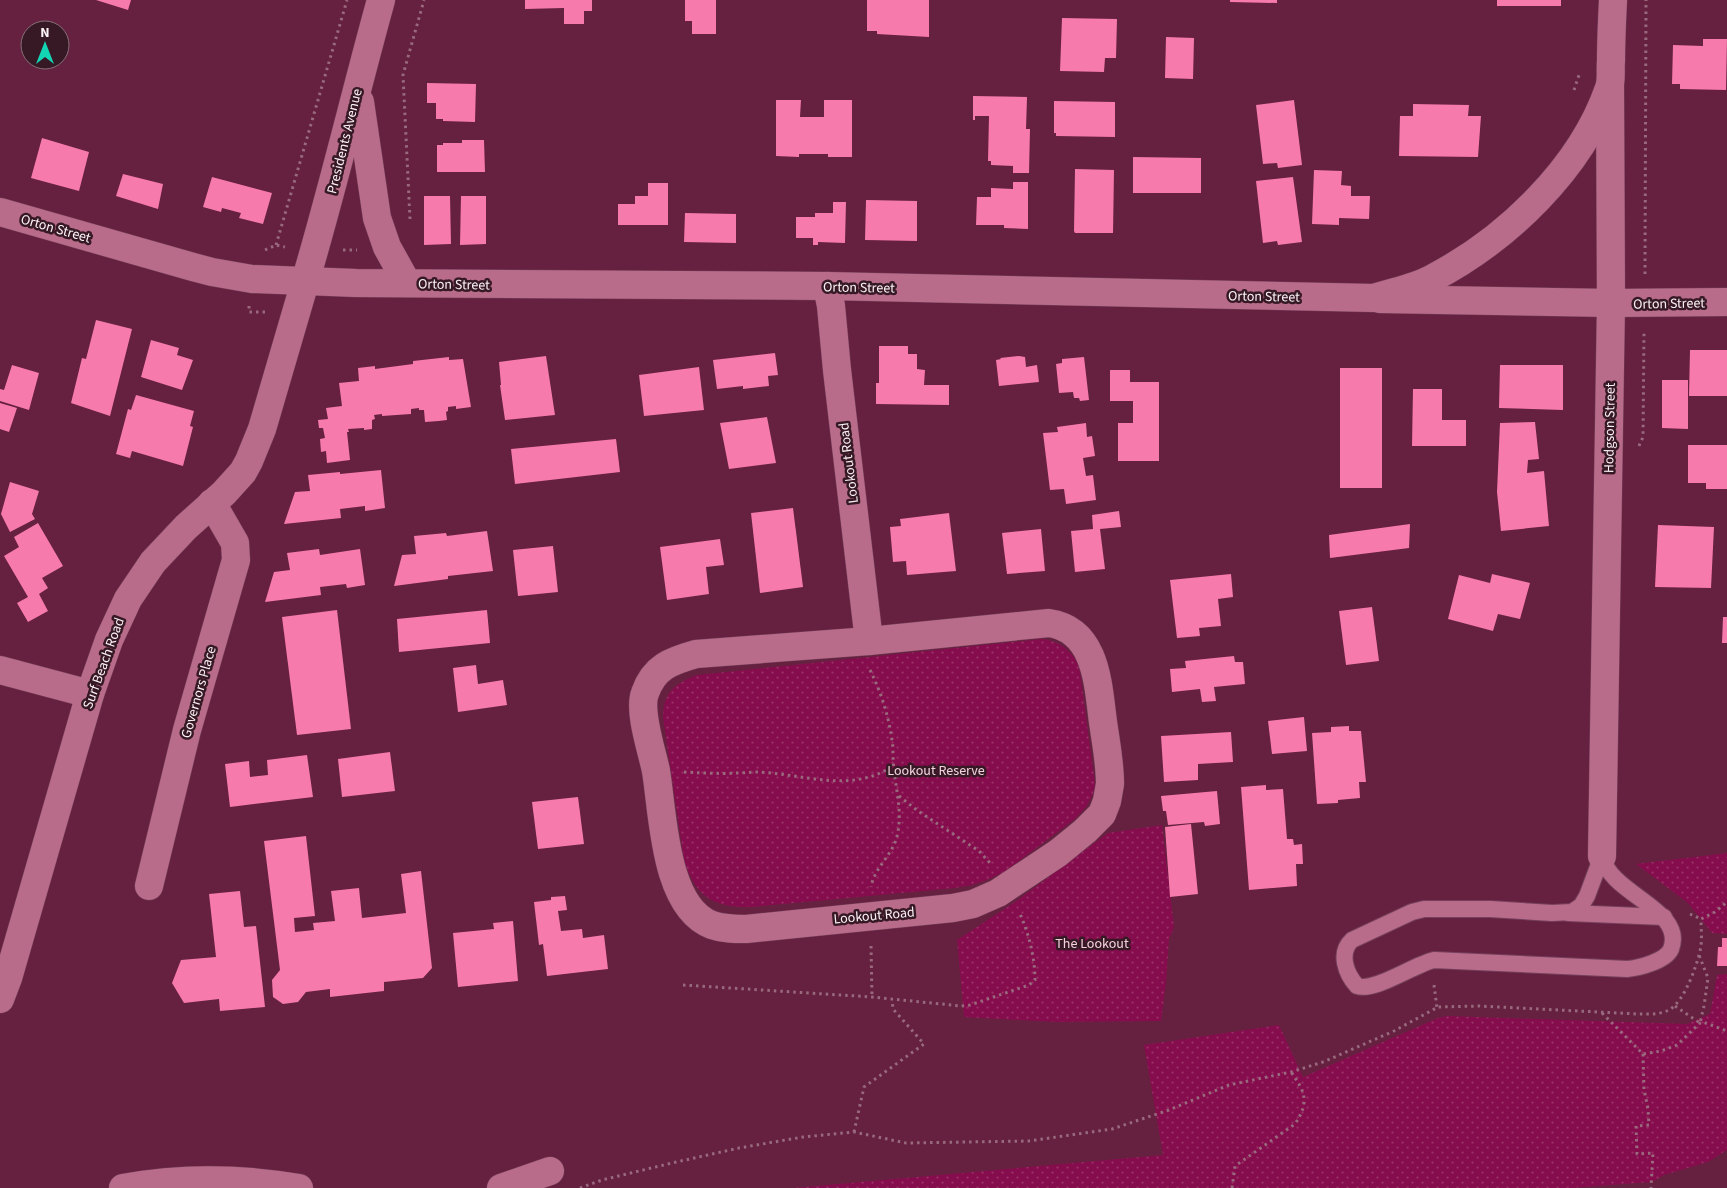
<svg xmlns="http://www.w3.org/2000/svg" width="1727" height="1188" font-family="'Source Sans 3',sans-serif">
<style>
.grass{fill:url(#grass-dots)}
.building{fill:#f77aad}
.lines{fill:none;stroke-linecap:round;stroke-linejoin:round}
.lane-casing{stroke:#75405c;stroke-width:18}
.street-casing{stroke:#75405c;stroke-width:29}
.secondary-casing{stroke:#75405c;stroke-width:29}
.path{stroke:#99697e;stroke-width:3;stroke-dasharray:2.5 4;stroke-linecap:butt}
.lane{stroke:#b96c8a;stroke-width:16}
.street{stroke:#b96c8a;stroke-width:28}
.secondary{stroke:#b96c8a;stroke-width:28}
.labels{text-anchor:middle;stroke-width:5;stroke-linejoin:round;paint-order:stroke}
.street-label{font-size:14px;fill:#fbf2f5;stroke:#371925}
.park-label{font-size:14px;fill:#f3d3dd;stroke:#371925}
</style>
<defs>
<pattern id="grass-dots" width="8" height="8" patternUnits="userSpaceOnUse" patternTransform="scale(1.25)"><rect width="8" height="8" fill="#860d4d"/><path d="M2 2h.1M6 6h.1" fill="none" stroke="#983167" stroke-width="1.8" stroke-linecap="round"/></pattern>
</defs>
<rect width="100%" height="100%" fill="#65213f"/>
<g class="grass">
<path d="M1042,639C1060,641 1072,651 1079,666L1095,784L1093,794L1086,807L1075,819L1019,861L1002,873L987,880L972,885L955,888L752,907C713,908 696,897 684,860L663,717C663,692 676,683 697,675Z"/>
<polygon points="1162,825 1174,927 1169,939 1166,983 1161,1021 1056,1022 964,1017 957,940 1015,902 1108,833"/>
<polygon points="1727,853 1727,934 1712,933 1688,903 1636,864"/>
<polygon points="1727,974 1727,1150 1708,1162 1664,1175 1652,1182 1572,1188 793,1188 1163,1155 1144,1045 1279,1025 1303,1077 1438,1018 1447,1016 1687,1024 1710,1014 1717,975"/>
</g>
<g class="building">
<polygon points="96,0 131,0 128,10"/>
<polygon points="525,0 592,0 592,11 584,11 584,24 564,24 564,8 525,9"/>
<polygon points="685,0 716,0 716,34 692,34 692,21 685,21"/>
<polygon points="867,0 929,0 929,37 877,34 877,31 867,31"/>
<polygon points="1230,0 1277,0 1277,3 1230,2"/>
<rect x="1497" y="0" width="64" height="6"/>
<polygon points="1062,18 1117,19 1116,58 1105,58 1104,72 1060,71"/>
<polygon points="1166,37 1194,38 1193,79 1165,78"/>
<polygon points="1703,39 1727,39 1726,90 1680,89 1680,84 1672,84 1673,45 1703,46"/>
<polygon points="427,83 476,84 475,122 443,121 443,119 436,119 436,103 427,103"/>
<polygon points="973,96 1027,97 1026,129 1030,129 1029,173 1013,173 1013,166 991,165 991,161 988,161 989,116 975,116 975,120 973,120"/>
<polygon points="776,100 801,100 800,117 824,117 824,100 852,100 852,157 828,157 828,154 799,154 799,157 776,156"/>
<polygon points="1294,100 1302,165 1278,168 1277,163 1263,164 1256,105"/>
<polygon points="1054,101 1115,102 1115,137 1056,136 1056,133 1054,133"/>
<polygon points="1413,104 1469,105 1468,116 1481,116 1478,157 1399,156 1400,116 1413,116"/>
<polygon points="42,138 89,152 79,191 31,178"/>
<polygon points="462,140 484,140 485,172 437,172 437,145 443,145 443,143 462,143"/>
<polygon points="1133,157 1201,158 1201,193 1133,193"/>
<polygon points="1075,169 1114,170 1113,233 1075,233 1074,231"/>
<polygon points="1314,170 1342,171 1341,185 1351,186 1351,196 1370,196 1369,219 1339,218 1339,225 1312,224"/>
<polygon points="123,174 163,184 158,209 116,196"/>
<polygon points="212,177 272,193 263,224 239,218 241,213 222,208 221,212 203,207"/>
<polygon points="1293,177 1302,242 1278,245 1277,241 1263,243 1256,181"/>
<polygon points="1013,182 1028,182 1028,229 1004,228 1004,225 976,225 977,197 991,197 991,188 1013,189"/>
<polygon points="648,183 668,183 668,225 618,225 618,204 635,204 635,196 648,196"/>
<polygon points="424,196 450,196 451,244 424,245"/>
<polygon points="461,196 486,196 486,244 460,245"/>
<polygon points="866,200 917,201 917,241 865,240"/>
<polygon points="833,202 846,202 845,243 818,242 818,245 813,245 813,238 796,238 796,217 815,217 815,213 833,213"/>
<polygon points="685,213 736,214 736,243 684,242"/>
<polygon points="96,320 132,329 110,416 71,403 82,358 86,359"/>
<polygon points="151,340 179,348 177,355 193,360 182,390 141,377"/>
<polygon points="879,346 908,346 908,354 917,354 917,369 925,370 924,385 949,385 949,405 876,404 876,383 879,383"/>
<polygon points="1690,350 1727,350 1727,396 1689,396"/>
<polygon points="775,353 778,375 768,376 769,386 743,389 743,386 717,389 713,360"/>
<polygon points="546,356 555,415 505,420 500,385 501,385 499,362"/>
<polygon points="1019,356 1025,357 1026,367 1037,365 1039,382 999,386 996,360 1001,359 1000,358"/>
<polygon points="449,357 449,360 463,359 471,407 456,409 456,406 448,407 448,411 446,412 447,420 439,421 425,422 424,410 419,410 419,408 411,409 411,414 382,416 382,414 374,415 375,419 372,420 372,429 364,430 364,428 348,429 349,432 347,432 350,460 327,463 326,451 321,452 320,439 325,438 323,428 319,428 318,420 328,419 326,408 342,406 339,383 359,381 358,368 375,366 375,369 413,364 413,361"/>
<polygon points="1084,357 1089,400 1080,401 1079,398 1074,398 1073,392 1059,393 1056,364 1062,363 1062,359"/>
<polygon points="12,365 39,373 29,410 0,401 0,389 4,390"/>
<polygon points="1500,365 1563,365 1563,410 1499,408"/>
<polygon points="699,367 704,410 644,416 639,375"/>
<rect x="1340" y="368" width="42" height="120"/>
<polygon points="1110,370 1130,370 1130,382 1159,382 1159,461 1118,461 1118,423 1133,423 1133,401 1110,401"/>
<polygon points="1662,380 1688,380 1688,429 1662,428"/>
<polygon points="1413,389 1442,389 1442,420 1466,420 1466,446 1412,446"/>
<polygon points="136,395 194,411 190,426 193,427 183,466 132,451 130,458 116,454 128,409 131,410"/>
<polygon points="0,403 17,408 9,432 0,429"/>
<polygon points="767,417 776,463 729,469 720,423"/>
<polygon points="1535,422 1539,459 1528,460 1527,473 1544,471 1549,526 1501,531 1497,492 1500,423"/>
<polygon points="1086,423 1087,437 1092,436 1095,456 1083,458 1086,476 1093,475 1096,500 1066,504 1064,489 1050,490 1043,433 1058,432 1057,427"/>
<polygon points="616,439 620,472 515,484 511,449"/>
<polygon points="1688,445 1727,445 1727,489 1706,489 1706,483 1688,483"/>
<polygon points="381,470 385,508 365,511 365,506 340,509 341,518 284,524 295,492 310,491 308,475 340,472 340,474"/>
<polygon points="10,482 39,491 32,514 35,519 10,532 1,514"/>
<polygon points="793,508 803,587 760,593 751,513"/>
<polygon points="1119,511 1121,527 1100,529 1105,569 1075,572 1071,531 1093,529 1092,515"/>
<polygon points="949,513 956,571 907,575 906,561 893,562 890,527 901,526 900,519"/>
<polygon points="38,523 63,566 42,578 48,588 39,594 48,611 28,622 17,603 28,597 4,556 19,547 14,537"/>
<polygon points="1410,524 1409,548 1330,558 1329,535"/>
<polygon points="1658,525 1714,527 1711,588 1655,587"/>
<polygon points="1041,529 1045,571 1007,574 1002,533"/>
<polygon points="487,531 493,571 448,576 448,579 394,586 402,555 416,554 414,536 446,533 447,536"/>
<polygon points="720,539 724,565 706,567 709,594 667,600 660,547"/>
<polygon points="553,546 558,592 518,596 513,550"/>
<polygon points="319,549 320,555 360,549 365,585 347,588 346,584 320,587 321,595 265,602 274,572 290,570 287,553"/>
<polygon points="1231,574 1233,597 1218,599 1221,626 1199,628 1200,636 1177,638 1170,580"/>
<polygon points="1492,574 1530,583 1520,619 1498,614 1493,631 1448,619 1459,575 1490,583"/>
<polygon points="1372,607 1379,661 1346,665 1339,611"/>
<polygon points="337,610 351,729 297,735 282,617"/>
<polygon points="487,610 490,643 399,652 397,619"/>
<polygon points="1723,617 1727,617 1727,643 1722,643"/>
<polygon points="1234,656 1235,662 1243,662 1245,684 1214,687 1216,701 1202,702 1200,689 1172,692 1170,669 1186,668 1185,661"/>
<polygon points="476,665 478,684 503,680 507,705 458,712 453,668"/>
<polygon points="1304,717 1307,751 1272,754 1268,721"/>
<polygon points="1349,726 1349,731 1361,731 1366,782 1359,782 1360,798 1338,800 1338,803 1317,804 1312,733 1331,732 1331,727"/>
<polygon points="1231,732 1233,762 1198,764 1198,780 1164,782 1161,736"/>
<polygon points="390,752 395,791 342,797 338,759"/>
<polygon points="307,755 313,797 230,807 225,764 249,761 250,777 268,775 267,760"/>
<polygon points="1266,785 1266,790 1283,789 1287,839 1293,839 1294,845 1302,844 1303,864 1296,864 1297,886 1249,890 1241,787"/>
<polygon points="1217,791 1220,824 1205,826 1204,822 1168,825 1166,811 1163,811 1161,796"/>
<polygon points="578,797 584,844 538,849 532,802"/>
<polygon points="1191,824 1198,894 1170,897 1165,827"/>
<polygon points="306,836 315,916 294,918 295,932 314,930 313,923 335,921 331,891 359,888 362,918 406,913 401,874 421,871 432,968 423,978 384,982 384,991 330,997 330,989 306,992 298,1002 283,1004 273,997 272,980 280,970 264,841"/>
<polygon points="240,891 244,927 256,926 265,1007 220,1011 219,999 184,1003 172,983 181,960 216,957 209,894"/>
<polygon points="565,896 567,910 558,911 561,931 582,929 583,938 604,935 608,969 547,976 543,944 539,945 534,902 551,900 551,897"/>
<polygon points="513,921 518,981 458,987 453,933 494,929 493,923"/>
<polygon points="1722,938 1727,938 1727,966 1717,966 1718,947 1722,947"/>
</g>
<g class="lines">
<defs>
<g id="lane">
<path d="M1602,856C1610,895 1686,909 1671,949C1666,961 1639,968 1627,969L1434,960C1413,965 1375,992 1357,986C1346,974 1338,953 1352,940L1412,912L1424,909H1490L1552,913L1572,912L1581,906L1587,896Z"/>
<polyline points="1568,913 1664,917"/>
</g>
<g id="street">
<polyline points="827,286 831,306 837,370 869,641"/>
<polyline points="1380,299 1611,303 1727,302"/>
<path d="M1049,623C1097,630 1098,685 1103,722C1106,743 1110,763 1110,784L1107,801L1102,814L1085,831L1058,853L998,893L973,904L953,908L746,929C735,929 723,929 712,925C664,907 663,813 656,771C652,751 638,711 645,693C654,667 671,661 696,654L869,641Z"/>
<polyline points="0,670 90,694"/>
<polyline points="1602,856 1611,303 1610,86"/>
<polyline points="149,886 187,730 236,560 235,543 212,503"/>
<polyline points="0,999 8,978 90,694 109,640 128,599 153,562 186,527 224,493 243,472 249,461 262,429 305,282"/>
<path d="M123,1188C182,1177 240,1178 299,1188"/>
<polyline points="501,1188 550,1171"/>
</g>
<g id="secondary">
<polyline points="360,102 377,218 387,247 407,283"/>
<path d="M0,212L193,267L212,272L252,279L356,283L827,286L1374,298C1392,292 1414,288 1431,279C1506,240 1581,169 1609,88C1612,80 1610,69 1611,61C1611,41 1612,20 1613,0"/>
<path d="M305,282C333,188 355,94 381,0"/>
</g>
</defs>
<use href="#lane" class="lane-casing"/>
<use href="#street" class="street-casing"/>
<use href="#secondary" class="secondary-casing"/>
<g class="path">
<polyline points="1574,90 1580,72"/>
<polyline points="410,219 403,75 424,0"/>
<polyline points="276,245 347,0"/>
<polyline points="265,250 276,245 285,247"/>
<polyline points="343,250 357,250"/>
<polyline points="1645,274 1646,0"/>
<polyline points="249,306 249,312 267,312"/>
<polyline points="1639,446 1643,437 1644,331"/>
<path d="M870,670C882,694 890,720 893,748C893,755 893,763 894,771C897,795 903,816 896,840C890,857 874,869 871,887"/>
<path d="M684,772C702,773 720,774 738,773C745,773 751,772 757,772C805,774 850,794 893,766"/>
<polyline points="899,796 918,811 979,851 990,863"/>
<polyline points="1690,914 1701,919"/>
<polyline points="871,946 872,997"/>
<path d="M683,985L872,997L961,1006L970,1005L1029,985L1035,980C1035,958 1029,934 1020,914"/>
<polyline points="1434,985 1437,1008"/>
<polyline points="1675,1006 1700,1023 1704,1006 1708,978 1699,955"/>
<polyline points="1602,1013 1643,1054 1661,1051 1677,1045 1700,1023 1703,1022 1727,1031"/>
<polyline points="1643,1054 1644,1089 1648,1109 1649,1125 1636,1126 1637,1154 1653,1153 1651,1188"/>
<polyline points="854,1132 864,1087 924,1044 893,1009 892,1000"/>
<path d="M580,1188L602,1180L672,1163L739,1148L803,1137L854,1132L906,1143L1029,1141L1112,1129L1169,1110L1229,1085L1291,1072L1323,1062L1394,1031L1438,1007L1479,1006L1638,1014C1648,1014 1659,1015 1669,1010C1685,1001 1698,963 1701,946C1702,937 1701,928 1701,919L1715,912L1727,902"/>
<path d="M1232,1188L1235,1166L1295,1124C1310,1101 1305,1092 1291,1072"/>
</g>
<use href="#lane" class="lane"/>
<use href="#street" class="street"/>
<use href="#secondary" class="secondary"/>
</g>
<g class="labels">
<g class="street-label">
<text transform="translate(344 141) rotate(-76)" y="5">Presidents Avenue</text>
<text transform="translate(56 228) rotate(16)" y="5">Orton Street</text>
<text transform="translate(454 284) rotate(1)" y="5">Orton Street</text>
<text transform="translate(859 287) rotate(1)" y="5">Orton Street</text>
<text transform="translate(1264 296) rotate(1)" y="5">Orton Street</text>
<text transform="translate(1669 303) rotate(-1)" y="5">Orton Street</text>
<text transform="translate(1609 428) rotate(-89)" y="5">Hodgson Street</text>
<text transform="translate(848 463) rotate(-97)" y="5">Lookout Road</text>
<text transform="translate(103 663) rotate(-70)" y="5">Surf Beach Road</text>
<text transform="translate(198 692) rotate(-74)" y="5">Governors Place</text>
<text transform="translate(874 915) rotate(-5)" y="5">Lookout Road</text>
</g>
<g class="park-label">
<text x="936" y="775">Lookout Reserve</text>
<text x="1092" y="948">The Lookout</text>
</g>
</g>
<g transform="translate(45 45)"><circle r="24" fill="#371925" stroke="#857078"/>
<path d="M0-4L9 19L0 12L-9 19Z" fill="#13d5b4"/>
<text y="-8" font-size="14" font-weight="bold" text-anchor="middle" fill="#fbf2f5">N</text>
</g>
</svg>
